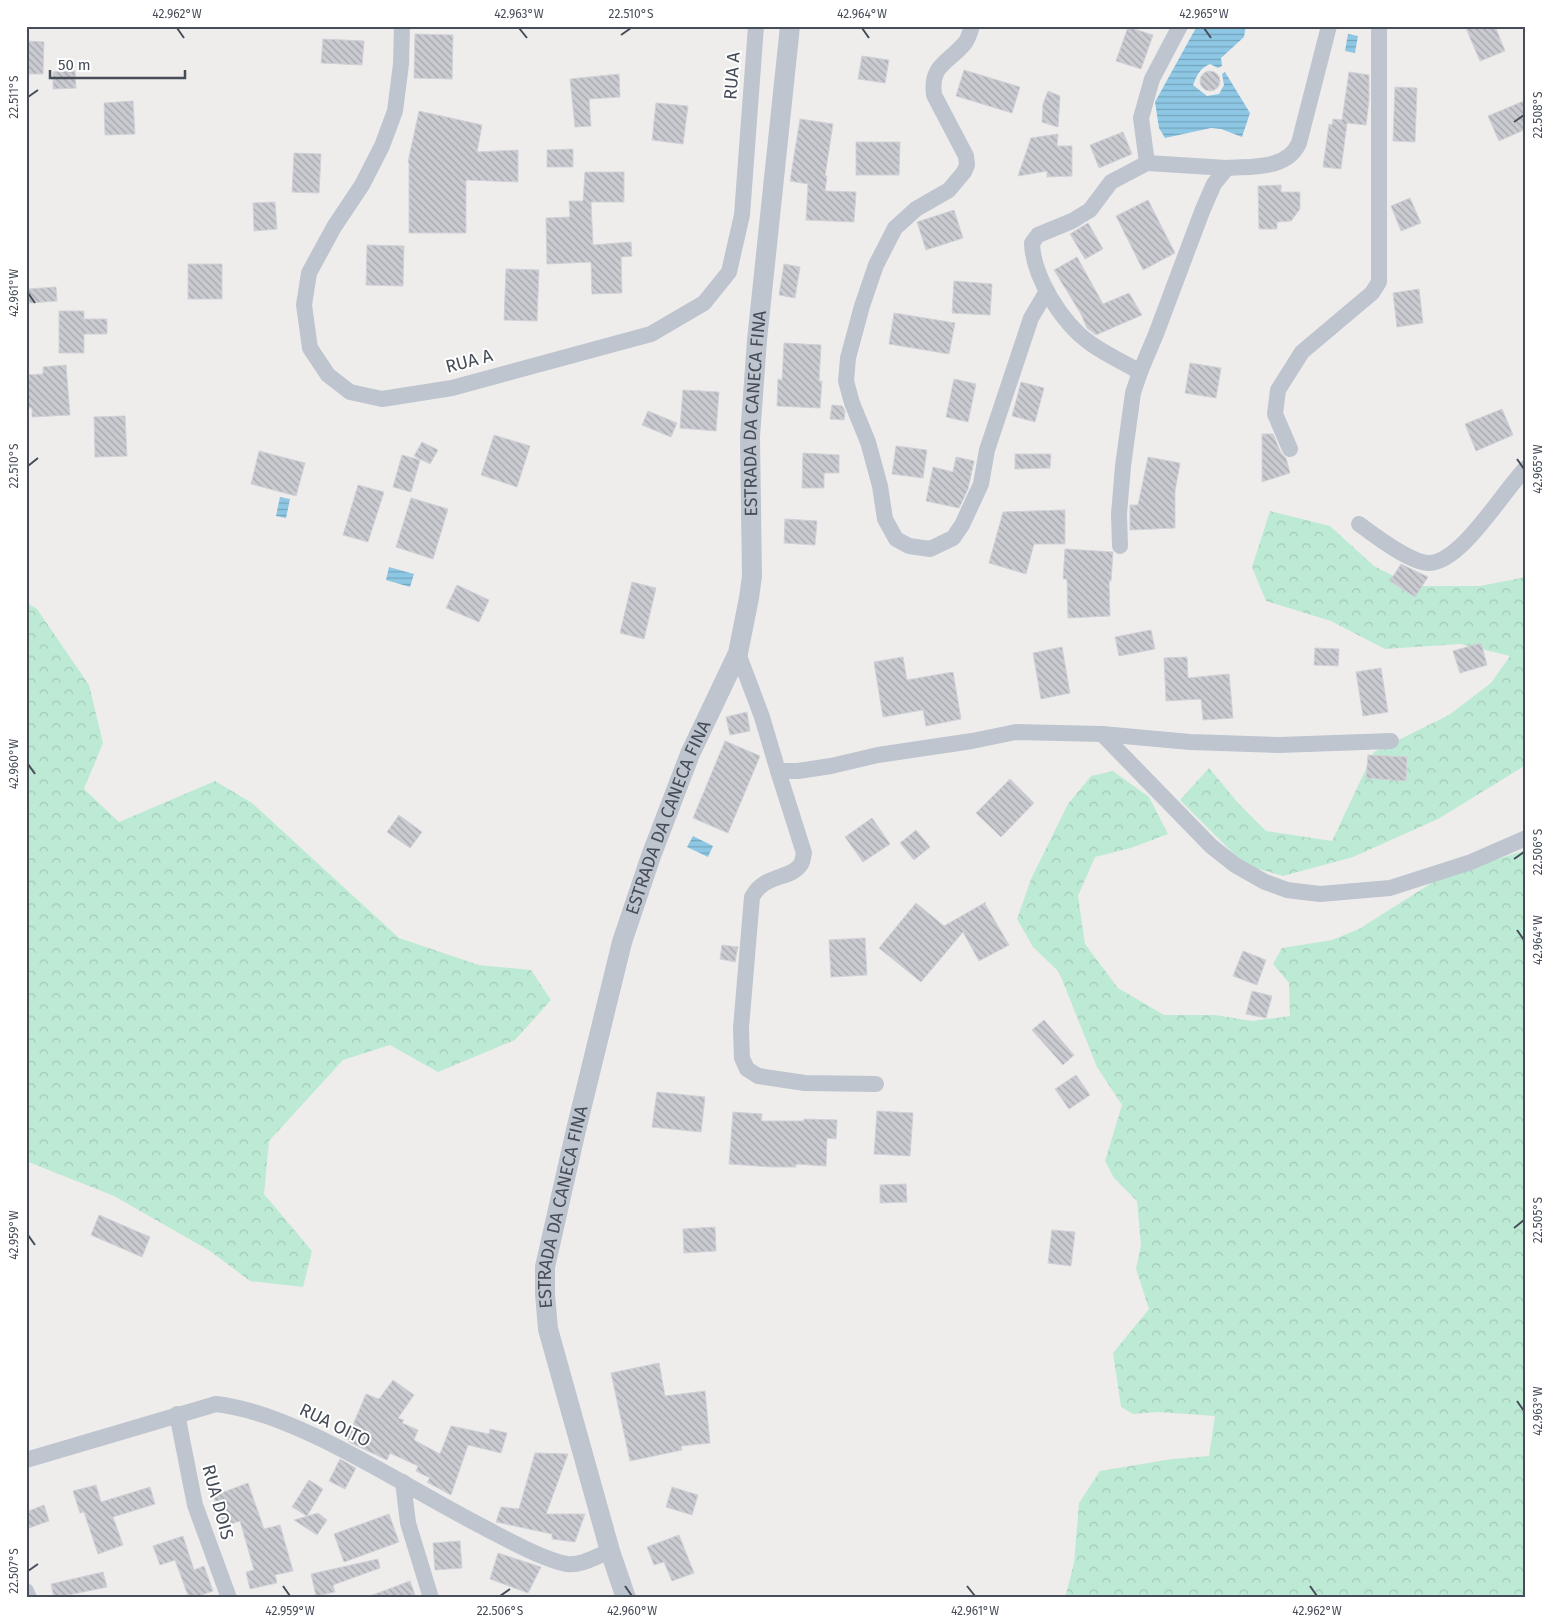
<svg xmlns="http://www.w3.org/2000/svg" width="1552" height="1624" font-family="'Fira Sans',sans-serif">
<style>
.forest{fill:url(#forest-crowns)}
.water{fill:url(#water-rules)}
.building{fill:url(#building-back-hatch);stroke:#d1d2d8}
.lines{fill:none;stroke-linecap:round;stroke-linejoin:round}
.minor{stroke:#bec5ce;stroke-width:16}
.tertiary{stroke:#bec5ce;stroke-width:20}
.ticks{fill:none;stroke:#464d58;stroke-width:2}
.labels{text-anchor:middle;stroke-width:4;stroke-linejoin:round;paint-order:stroke}
.street-label{font-size:18px;fill:#464d58;stroke:#fff}
.neatline{fill:none;stroke:#464d58;stroke-width:2}
.ticks-label{font-size:12px;text-anchor:middle;fill:#464d58}
</style>
<defs>
<pattern id="forest-crowns" width="20" height="18" patternUnits="userSpaceOnUse" patternTransform="scale(1.25)"><rect width="20" height="18" fill="#bdead4"/><path d="M2 6a3 3 0 1 1 6 0M12 15a3 3 0 1 1 6 0" fill="none" stroke="#a4cab8"/></pattern>
<pattern id="water-rules" width="6" height="5" patternUnits="userSpaceOnUse" patternTransform="scale(1.25)"><rect width="6" height="5" fill="#8dc7e4"/><path d="M0 2.5h6" fill="none" stroke="#75a4bc"/></pattern>
<pattern id="building-back-hatch" width="6" height="6" patternUnits="userSpaceOnUse" patternTransform="scale(1.25)"><rect width="6" height="6" fill="#cacbd1"/><path d="M-1 5l2 2M0 0l6 6M5-1l2 2" fill="none" stroke="#a6a7ac"/></pattern>
</defs>
<rect width="100%" height="100%" fill="#efedec"/>
<g class="forest">
<polygon points="1270,511 1330,526 1374,566 1407,583 1420,586 1480,586 1526,577 1526,765 1438,819 1353,857 1283,876 1245,865 1180,800 1209,768 1239,804 1266,831 1332,841 1374,752 1449,715 1491,683 1510,656 1461,644 1385,649 1331,621 1266,601 1252,567"/>
<polygon points="26,602 37,609 89,685 103,743 84,789 119,822 215,781 252,803 399,938 479,965 531,970 551,1000 515,1040 438,1072 390,1045 343,1060 269,1141 264,1194 312,1251 303,1287 250,1281 210,1251 114,1196 26,1161"/>
<polygon points="1113,771 1149,797 1168,834 1131,848 1095,857 1078,896 1085,944 1118,988 1164,1015 1215,1015 1252,1021 1290,1016 1289,983 1273,964 1282,948 1332,940 1359,929 1441,877 1526,850 1526,1598 1065,1598 1074,1563 1079,1503 1100,1471 1172,1459 1209,1456 1215,1416 1158,1412 1133,1414 1121,1407 1113,1353 1149,1309 1136,1269 1141,1245 1137,1201 1114,1178 1105,1161 1122,1105 1097,1067 1059,972 1033,947 1017,919 1031,879 1068,804 1091,776"/>
</g>
<g class="water">
<path d="M1197,26H1246L1244,37L1221,58L1222,66L1218,68L1210,64C1200,68 1197,75 1193,85L1207,96L1219,94L1224,85L1222,74L1225,72L1250,113L1242,137L1221,129L1211,128L1165,138L1159,128L1155,102Z"/>
<polygon points="1348,34 1358,36 1355,53 1345,51"/>
<polygon points="280,497 290,499 286,518 276,516"/>
<polygon points="389,567 414,574 410,587 386,580"/>
<polygon points="693,836 713,846 708,857 687,847"/>
</g>
<g class="building">
<polygon points="1465,26 1495,26 1505,51 1480,61"/>
<polygon points="1128,27 1153,35 1141,69 1116,61"/>
<polygon points="415,34 453,35 452,79 414,78"/>
<polygon points="323,39 364,41 362,65 321,63"/>
<polygon points="26,41 44,42 43,74 26,74"/>
<polygon points="862,56 889,60 885,83 858,79"/>
<polygon points="964,70 1020,87 1012,113 956,96"/>
<polygon points="75,71 76,88 53,89 53,72"/>
<circle cx="1210" cy="81" r="10"/>
<polygon points="1349,72 1369,75 1369,100 1366,125 1347,123 1341,169 1323,167 1329,124 1332,125 1333,119 1342,120"/>
<polygon points="619,74 620,97 589,99 591,126 575,127 570,79"/>
<polygon points="1395,87 1417,88 1415,142 1393,141"/>
<polygon points="1048,91 1060,96 1058,127 1042,122 1043,104"/>
<polygon points="1526,100 1526,129 1499,141 1488,116"/>
<polygon points="133,101 135,134 105,135 104,103"/>
<polygon points="656,103 688,106 683,144 652,140"/>
<polygon points="419,111 482,125 477,152 518,150 518,182 466,180 466,233 409,233 409,163 408,162"/>
<polygon points="800,119 833,124 825,176 827,176 825,191 856,192 854,222 806,220 808,184 790,181"/>
<polygon points="1123,132 1132,154 1099,168 1090,145"/>
<polygon points="1058,134 1057,146 1072,146 1072,176 1047,177 1047,171 1018,176 1031,138"/>
<polygon points="856,142 900,142 899,175 856,175"/>
<polygon points="573,149 573,167 547,167 547,150"/>
<polygon points="294,153 321,154 319,193 292,192"/>
<polygon points="585,172 624,172 624,202 591,202 593,245 631,242 632,256 621,257 622,293 592,294 591,262 547,264 546,218 570,217 569,201 583,201"/>
<polygon points="1281,185 1281,192 1300,192 1300,209 1291,221 1277,222 1277,229 1259,229 1258,186"/>
<polygon points="1410,198 1421,223 1401,231 1391,206"/>
<polygon points="1148,200 1175,253 1143,270 1116,216"/>
<polygon points="275,202 277,229 254,231 253,203"/>
<polygon points="954,210 963,238 926,250 917,222"/>
<polygon points="1088,223 1103,249 1085,259 1070,234"/>
<polygon points="367,245 404,246 403,286 366,285"/>
<polygon points="1077,257 1103,304 1129,293 1142,315 1096,335 1087,328 1081,314 1054,270"/>
<rect x="188" y="264" width="34" height="35"/>
<polygon points="784,264 800,267 795,298 779,295"/>
<polygon points="506,269 539,270 537,321 504,320"/>
<polygon points="954,281 992,284 990,315 952,313"/>
<polygon points="56,287 57,301 29,303 28,289"/>
<polygon points="1419,289 1423,323 1397,327 1393,293"/>
<polygon points="59,311 84,311 84,319 107,319 107,334 84,334 84,353 59,353"/>
<polygon points="894,313 955,323 949,354 889,344"/>
<polygon points="784,343 821,345 819,381 822,381 820,408 777,406 778,379 782,380"/>
<polygon points="1190,363 1221,368 1216,398 1185,393"/>
<polygon points="66,365 70,415 32,417 32,408 26,408 26,375 43,374 43,367"/>
<polygon points="954,379 976,384 968,422 946,417"/>
<polygon points="1021,382 1044,388 1035,422 1012,416"/>
<polygon points="683,390 719,392 716,431 680,428"/>
<polygon points="832,405 842,406 845,411 844,420 830,419"/>
<polygon points="1502,409 1513,435 1476,451 1465,424"/>
<polygon points="648,411 677,423 671,437 642,425"/>
<polygon points="125,416 127,456 95,457 94,417"/>
<polygon points="1262,434 1273,434 1281,453 1286,458 1290,473 1262,482"/>
<polygon points="494,435 530,446 517,487 481,475"/>
<polygon points="422,442 438,450 430,464 414,456"/>
<polygon points="896,446 927,450 923,478 892,474"/>
<polygon points="259,451 305,463 296,496 251,484"/>
<polygon points="803,453 839,455 839,473 824,473 824,488 802,488"/>
<polygon points="1015,454 1051,454 1050,468 1015,469"/>
<polygon points="402,455 420,460 411,492 393,487"/>
<polygon points="956,457 974,461 968,489 959,508 926,501 933,467 953,472"/>
<polygon points="1148,457 1180,463 1175,491 1175,528 1130,530 1130,505 1138,505"/>
<polygon points="358,485 384,492 368,542 343,535"/>
<polygon points="411,498 448,509 433,559 396,547"/>
<polygon points="1065,510 1065,544 1034,544 1026,574 989,563 1003,512"/>
<polygon points="785,519 817,521 815,545 784,543"/>
<polygon points="1065,549 1113,552 1111,581 1109,581 1110,616 1068,618 1067,579 1063,579"/>
<polygon points="1401,564 1428,577 1415,597 1390,581"/>
<polygon points="632,582 656,588 644,639 620,633"/>
<polygon points="457,585 489,600 479,622 446,608"/>
<polygon points="1151,630 1155,649 1119,656 1115,637"/>
<polygon points="1481,643 1487,665 1460,673 1453,651"/>
<polygon points="1062,647 1070,693 1041,699 1033,653"/>
<polygon points="1315,648 1339,649 1338,666 1314,665"/>
<polygon points="903,657 907,680 953,672 961,719 926,726 923,710 883,717 874,662"/>
<polygon points="1187,657 1188,678 1229,674 1233,718 1203,720 1201,699 1166,701 1164,658"/>
<polygon points="1381,668 1388,712 1363,716 1356,672"/>
<polygon points="747,712 750,731 730,735 726,717"/>
<polygon points="725,741 760,756 728,833 693,818"/>
<polygon points="1368,755 1407,757 1406,781 1366,778"/>
<polygon points="1010,779 1034,803 1001,837 976,813"/>
<polygon points="399,815 422,832 410,848 387,832"/>
<polygon points="872,818 890,844 863,862 845,837"/>
<polygon points="916,830 930,847 914,860 900,843"/>
<polygon points="986,902 985,904 1009,945 979,961 963,932 921,982 879,948 916,903 944,926"/>
<polygon points="865,938 867,975 831,977 829,940"/>
<polygon points="722,945 738,947 735,962 720,959"/>
<polygon points="1243,951 1266,960 1257,985 1233,976"/>
<polygon points="1252,991 1272,996 1266,1018 1246,1014"/>
<polygon points="1044,1020 1074,1055 1063,1065 1032,1030"/>
<polygon points="1076,1075 1090,1095 1069,1109 1055,1089"/>
<polygon points="657,1092 705,1097 701,1132 652,1127"/>
<polygon points="877,1111 913,1113 910,1156 874,1154"/>
<polygon points="733,1112 762,1114 761,1121 804,1121 804,1119 837,1120 836,1139 827,1138 826,1166 796,1164 796,1167 771,1167 729,1164"/>
<polygon points="906,1184 907,1202 880,1203 880,1185"/>
<polygon points="99,1215 150,1237 142,1257 91,1235"/>
<polygon points="715,1227 716,1251 684,1253 683,1229"/>
<polygon points="1052,1230 1075,1232 1071,1266 1048,1263"/>
<polygon points="659,1363 665,1396 705,1391 710,1443 681,1446 682,1450 630,1461 611,1373"/>
<polygon points="393,1380 414,1395 398,1418 404,1420 402,1423 418,1430 414,1440 440,1454 451,1426 489,1434 490,1429 507,1433 501,1453 468,1445 451,1495 427,1482 430,1478 416,1471 418,1466 390,1453 387,1460 349,1442 350,1440 347,1439 366,1394 379,1399"/>
<polygon points="535,1453 568,1454 546,1514 585,1514 575,1542 552,1539 552,1534 496,1522 501,1507 519,1509"/>
<polygon points="340,1459 356,1468 345,1489 329,1481"/>
<polygon points="309,1480 323,1489 307,1516 292,1507"/>
<polygon points="248,1483 264,1529 280,1525 293,1571 275,1575 277,1583 250,1589 246,1572 254,1570 240,1521 224,1526 213,1496"/>
<polygon points="96,1485 101,1502 150,1487 155,1504 113,1517 123,1545 98,1554 84,1512 80,1513 73,1491"/>
<polygon points="672,1487 698,1495 692,1515 666,1507"/>
<polygon points="44,1505 49,1521 26,1529 26,1512"/>
<polygon points="318,1513 327,1520 317,1535 294,1520"/>
<polygon points="389,1514 399,1542 344,1562 334,1534"/>
<polygon points="679,1535 694,1573 672,1581 664,1562 654,1565 647,1547"/>
<polygon points="183,1536 194,1570 204,1566 213,1591 192,1598 189,1598 175,1560 160,1565 153,1546"/>
<polygon points="460,1541 462,1568 435,1570 433,1543"/>
<polygon points="498,1553 541,1567 528,1593 490,1579"/>
<polygon points="378,1559 380,1568 333,1585 335,1592 316,1596 311,1574"/>
<polygon points="103,1572 107,1587 54,1598 51,1584"/>
<polygon points="410,1581 416,1598 370,1598 370,1596"/>
</g>
<g class="lines">
<g class="minor">
<polyline points="402,26 401,64 395,111 382,146 362,185 334,227 309,273 304,305 310,348 328,375 350,392 382,399 452,388 651,334 704,303 729,272 742,215 756,26"/>
<path d="M972,26C970,32 968,40 964,44C948,63 930,65 934,95L966,156L967,165L964,172L949,190L916,209L895,228L876,265L862,306L848,358L846,381L852,403L868,442L880,486L885,519L896,539L909,546L930,549L953,538L962,525L981,484L987,450L1031,318L1047,291"/>
<polyline points="1180,26 1152,79 1141,118 1147,163 1227,168"/>
<path d="M1140,372C1123,362 1105,354 1090,343C1062,323 1033,277 1032,243L1038,235L1072,221L1090,210L1111,182L1147,163"/>
<polyline points="1290,449 1275,414 1278,390 1302,352 1372,293 1379,282 1379,26"/>
<path d="M1359,524C1374,535 1410,563 1429,563C1462,562 1503,491 1526,468"/>
<path d="M1120,546L1119,514L1123,466L1133,393L1140,372L1156,334L1203,209L1214,184L1227,168C1252,166 1287,170 1299,143L1329,26"/>
<polyline points="738,653 762,717 778,771 798,771 831,766 878,755 972,741 1016,732 1102,734 1190,742 1279,745 1391,741"/>
<polyline points="1102,734 1211,846 1235,865 1265,882 1287,890 1320,894 1390,888 1471,862 1526,838"/>
<path d="M778,771L804,853C803,856 803,861 801,864C791,880 765,873 752,897L741,1028L742,1058L747,1069L758,1076L805,1083L876,1084"/>
<polyline points="177,1414 195,1505 229,1598"/>
<path d="M26,1460L216,1404C250,1408 282,1421 313,1435C373,1463 428,1499 487,1529C508,1540 544,1560 567,1564C581,1566 597,1556 610,1551"/>
<polyline points="403,1482 408,1523 431,1598"/>
<polyline points="26,1591 29,1598"/>
</g>
<path class="tertiary" id="s1" d="M626,1598L610,1551L548,1329L545,1294V1267L576,1130L622,942L651,856L690,754L738,653L749,598L752,576L750,437L757,340L790,26"/>
</g>
<path class="ticks" d="M177,28L184,38M519,28L527,38M862,28L869,38M1204,28L1211,38M621,35L631,28M28,97L38,90M1514,122L1524,115M28,293L35,303M1517,459L1524,469M28,466L38,458M28,764L35,774M1514,859L1524,852M1517,930L1524,940M1514,1228L1524,1220M28,1235L35,1245M1517,1401L1524,1411M28,1571L38,1564M283,1586L290,1596M625,1586L632,1596M967,1586L975,1596M1310,1586L1317,1596M500,1596L510,1589"/>
<g class="labels">
<g class="street-label">
<text transform="translate(732 76) rotate(-86)" y="6">RUA A</text>
<text transform="translate(469 361) rotate(-15)" y="6">RUA A</text>
<text dy="6" stroke="none"><textPath href="#s1" startOffset="1229">ESTRADA DA CANECA FINA</textPath></text>
<text dy="6" stroke="none"><textPath href="#s1" startOffset="809">ESTRADA DA CANECA FINA</textPath></text>
<text dy="6" stroke="none"><textPath href="#s1" startOffset="404">ESTRADA DA CANECA FINA</textPath></text>
<text transform="translate(335 1425) rotate(26)" y="6">RUA OITO</text>
<text transform="translate(218 1502) rotate(75)" y="6">RUA DOIS</text>
</g>
</g>
<rect width="1552" height="1624" fill="none" stroke="#ffffff" stroke-width="55"/>
<path d="M50 70v8h135v-8" fill="none" stroke="#464d58" stroke-width="2.5"/>
<text x="58" y="70" font-size="15" fill="#464d58" stroke="#ffffff" stroke-width="4" paint-order="stroke">50 m</text>
<rect x="28" y="28" width="1496" height="1568" class="neatline"/>
<g class="ticks-label">
<text x="177" y="18">42.962°W</text>
<text x="519" y="18">42.963°W</text>
<text x="631" y="18">22.510°S</text>
<text x="862" y="18">42.964°W</text>
<text x="1204" y="18">42.965°W</text>
<text transform="translate(14 97) rotate(-90)" y="4">22.511°S</text>
<text transform="translate(1538 115) rotate(-90)" y="4">22.508°S</text>
<text transform="translate(14 293) rotate(-90)" y="4">42.961°W</text>
<text transform="translate(14 466) rotate(-90)" y="4">22.510°S</text>
<text transform="translate(1538 469) rotate(-90)" y="4">42.965°W</text>
<text transform="translate(14 764) rotate(-90)" y="4">42.960°W</text>
<text transform="translate(1538 852) rotate(-90)" y="4">22.506°S</text>
<text transform="translate(1538 940) rotate(-90)" y="4">42.964°W</text>
<text transform="translate(1538 1220) rotate(-90)" y="4">22.505°S</text>
<text transform="translate(14 1235) rotate(-90)" y="4">42.959°W</text>
<text transform="translate(1538 1411) rotate(-90)" y="4">42.963°W</text>
<text transform="translate(14 1571) rotate(-90)" y="4">22.507°S</text>
<text x="290" y="1615">42.959°W</text>
<text x="500" y="1615">22.506°S</text>
<text x="632" y="1615">42.960°W</text>
<text x="975" y="1615">42.961°W</text>
<text x="1317" y="1615">42.962°W</text>
</g>
</svg>
